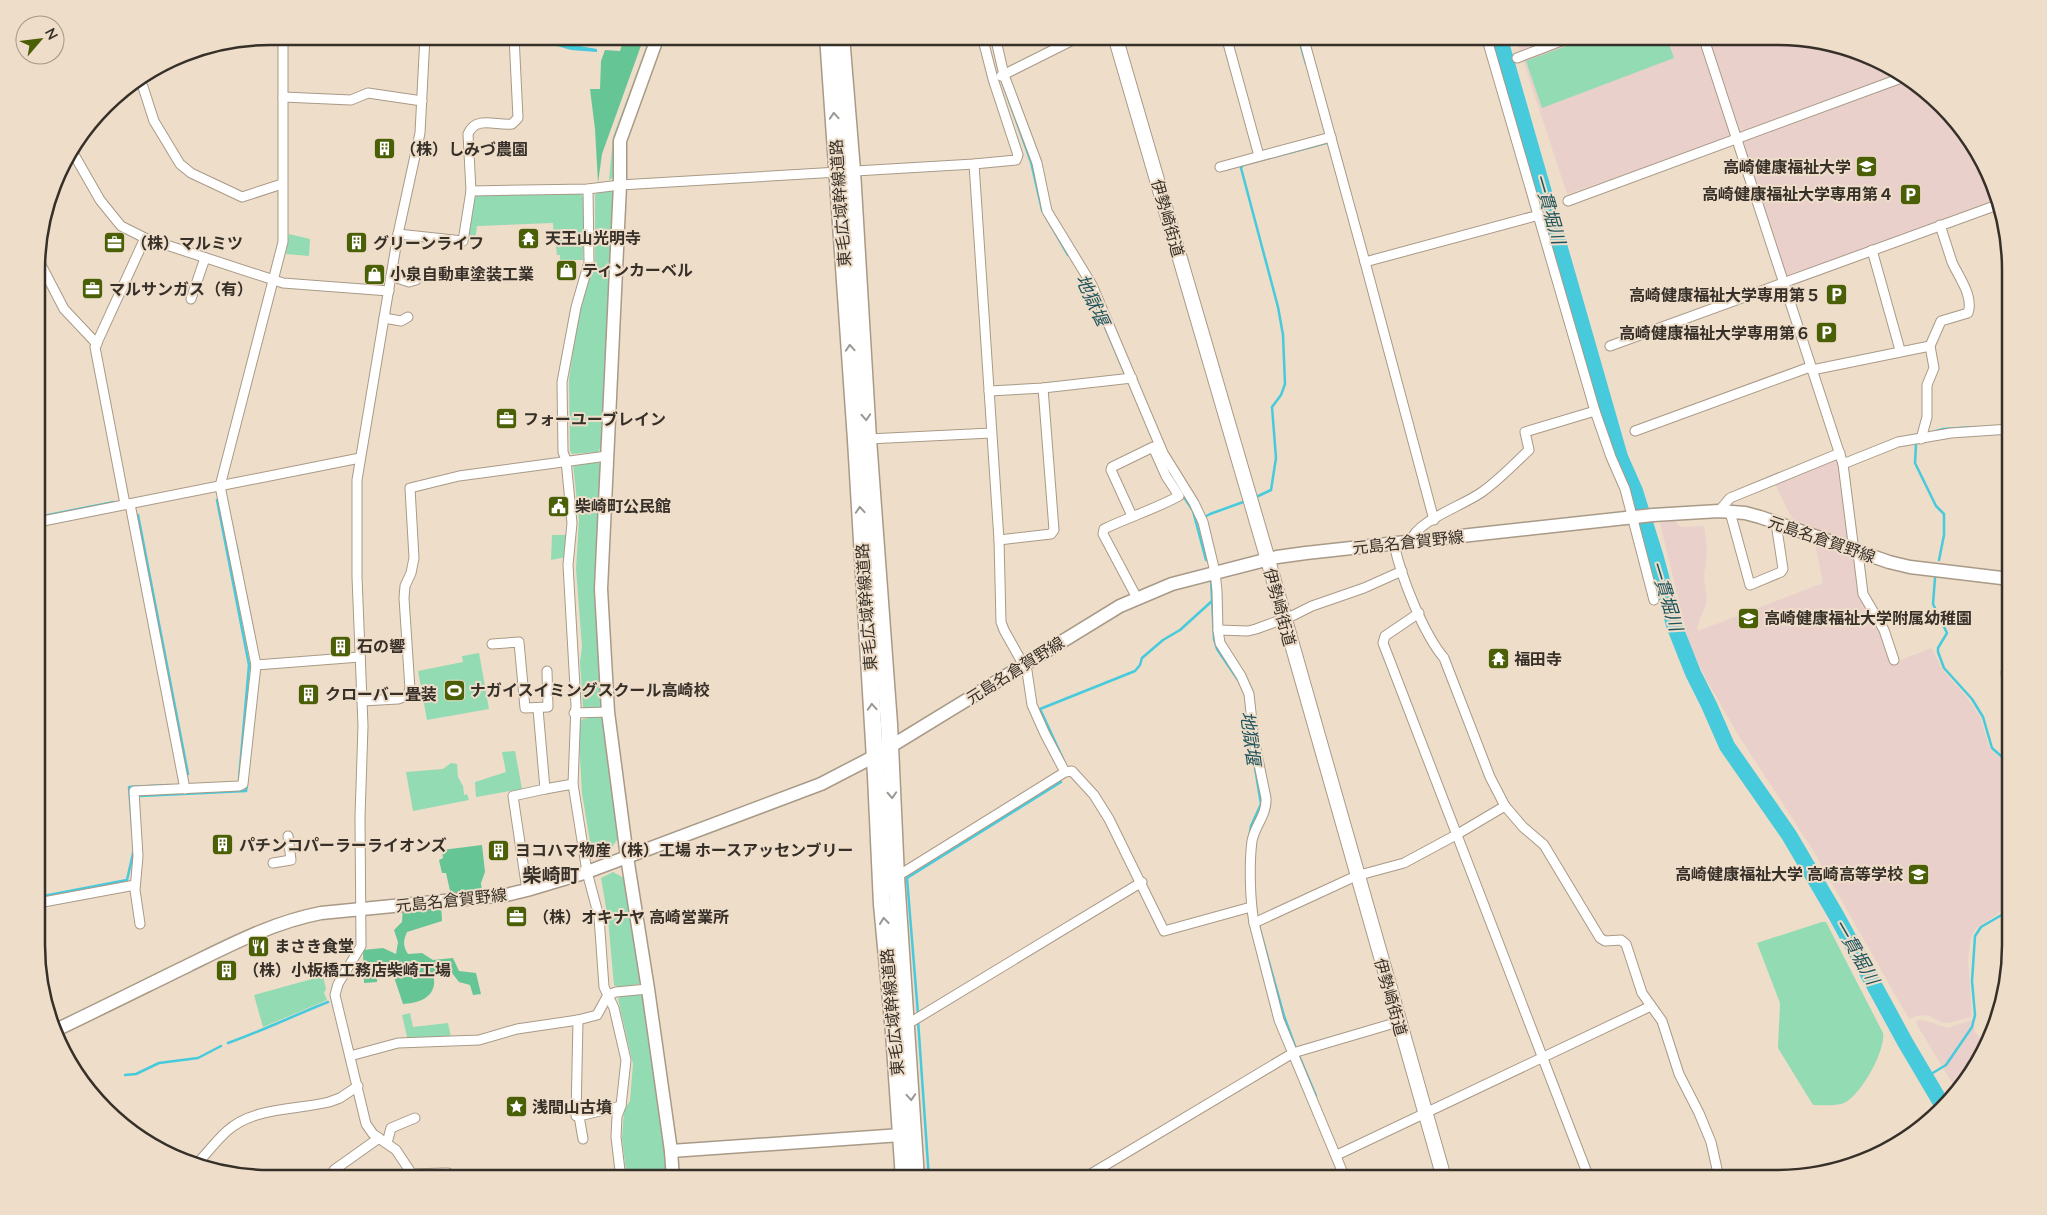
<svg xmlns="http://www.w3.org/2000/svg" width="2047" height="1215" font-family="Lato,'Noto Sans JP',sans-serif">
<rect width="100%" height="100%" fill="#eeddc9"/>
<g fill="#ead0cb">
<polygon points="1515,36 1777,36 1838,44 1894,68 1972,140 1998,195 2000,201 1786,277 1739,135 1567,194"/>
<polygon points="1839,458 1851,542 1792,519 1775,484"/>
<polygon points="1659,519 1674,519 1680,527 1704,526 1707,551 1704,577 1707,601 1697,627 1698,631 1823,583 1815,544 1855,559 1874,615 1893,663 1932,648 1942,669 1969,700 1980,717 1990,749 2010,767 2010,897 2002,911 1975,929 1971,938 1968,959 1972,1017 1948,1023 1942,1023 1928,1015 1917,1016 1909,1019 1814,852 1737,733 1704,675 1689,643"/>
<polygon points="1918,1020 1924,1020 1947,1028 1972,1020 1975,1032 1985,1043 1979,1062 1957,1091 1916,1023"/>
</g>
<g fill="#92dbb3">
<polygon points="1593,36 1666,36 1674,58 1542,108 1526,61"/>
<polygon points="654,40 614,177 609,180 613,137 648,42"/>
<polygon points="612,190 615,195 602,445 598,452 572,454 570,451 569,380 578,314 595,262 595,195 597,193"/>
<polygon points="564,193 581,194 583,198 583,260 560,260 560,255 557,255 556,246 554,244 553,223 477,226 475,240 468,240 472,198 475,195"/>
<polygon points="289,234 310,239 309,256 286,254"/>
<polygon points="598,462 600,466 596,579 604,703 601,708 586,709 583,707 580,662 582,647 576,569 579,520 573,464"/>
<polygon points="552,535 567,535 566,557 551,560"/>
<polygon points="479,653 489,709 427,720 418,671 463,662 462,656"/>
<polygon points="600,716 606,722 619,837 612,847 592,854 582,793 578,724 583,719"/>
<polygon points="515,751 522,789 476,797 475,782 506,772 502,752"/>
<polygon points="451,763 457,764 458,777 463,786 464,795 467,794 469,800 413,811 406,772 443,769"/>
<polygon points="613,872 624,878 642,980 639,984 619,988 614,985 608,919 601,878"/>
<path d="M 1822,922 L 1826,922 L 1883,1033 C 1886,1050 1859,1100 1841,1104 C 1832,1106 1821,1105 1813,1105 L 1778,1048 L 1780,1003 L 1757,943 Z"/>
<polygon points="323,976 326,989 324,993 327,1000 263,1027 254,995"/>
<polygon points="639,993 644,998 666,1147 667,1179 627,1179 622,1138 624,1110 630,1101 633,1064 618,999 620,997"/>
<polygon points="410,1013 413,1027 448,1023 451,1037 408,1041 402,1015"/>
</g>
<g fill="#66c595">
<polygon points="643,40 602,154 598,183 595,129 590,89 600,89 601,61 605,50 620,51 623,41"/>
<polygon points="482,845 485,872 481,883 482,893 451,895 446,873 442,873 439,860 443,858 442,850"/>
<path d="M 441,904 L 442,921 L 407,932 C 403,941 403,946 408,954 L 422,953 L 433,960 L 453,958 L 459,971 L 476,973 L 481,994 L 473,995 L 470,985 L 459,982 L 449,969 L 439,967 C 431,973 435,977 434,985 C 431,1000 416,1003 403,1004 L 394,977 L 377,974 L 377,982 L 364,983 L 363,950 L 383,948 L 396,954 L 398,942 L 394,930 L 402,922 L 403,906 Z"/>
</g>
<polygon fill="#46cadc" points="543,36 548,36 549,41 597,49 597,52 571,50 543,42"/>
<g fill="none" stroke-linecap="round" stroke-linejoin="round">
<g stroke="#46cadc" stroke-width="2.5">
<polyline points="1298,36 1306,64"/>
<polyline points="1002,81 1031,162 1042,210 1068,255"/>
<polyline points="2002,212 1998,213 2007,238"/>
<polyline points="1086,283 1091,294"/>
<polyline points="1093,299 1126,376"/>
<polyline points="1933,432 1943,429 1977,427"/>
<polyline points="1916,444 1915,463 1936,506 1944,514 1944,535 1939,560"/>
<polyline points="1182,494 1193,511 1206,560"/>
<polyline points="1254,498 1271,490 1276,458 1272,407 1281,395 1285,384 1283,335 1278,307 1241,168 1243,165 1326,143 1326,141"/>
<polyline points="217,500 249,665 239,779"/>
<polyline points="138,515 188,774"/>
<polyline points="38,517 114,502"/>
<polyline points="1196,522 1210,514 1246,501"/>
<polyline points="235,541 238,552"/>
<polyline points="1935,578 1933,604 1947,633 1938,648 1938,652 1944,668 1972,699 1983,717 1992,748 2010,764"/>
<polyline points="1211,579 1214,639 1217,649 1238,680"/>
<polyline points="1064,761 1040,709 1135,671 1140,665 1142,658 1163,640 1180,630 1212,601"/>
<polyline points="140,796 246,791 247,785"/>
<polyline points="132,826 129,787 169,785"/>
<polyline points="1249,839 1251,826 1261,804 1250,738"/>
<polyline points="38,897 127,880 134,849"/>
<polyline points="1259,926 1284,1016 1295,1046"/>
<polyline points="918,1014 907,878 1061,782"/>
<polyline points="918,1020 929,1179"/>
<path d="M 228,1043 C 262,1031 295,1015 328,1002"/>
<polyline points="1300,1058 1316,1096"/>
<polyline points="125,1075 136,1074 159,1063 198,1058 221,1046"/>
<polyline points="1926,1077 1946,1065 1972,1027 1975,1015 1972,981 1975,936 1981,927 2005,913 2010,907"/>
</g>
<polyline stroke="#46cadc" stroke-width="16" points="1499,36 1620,457 1635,491 1656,558 1674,625 1693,673 1709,705 1727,746 1789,835 1836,915 1905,1042 1944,1108"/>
<defs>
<g id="street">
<polyline points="425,36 420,133 398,234 357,480 357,577 363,726 360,817 361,946 338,984 335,995 366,1124 373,1134 396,1150 412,1174 444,1173 448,1173 452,1179"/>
<path d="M 995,36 L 1004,75 L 1037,163 L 1047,211 L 1092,285 L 1163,453 L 1194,503 L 1203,522 L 1215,572 L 1217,591 L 1218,630 L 1220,643 L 1241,676 L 1249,694 L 1254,740 L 1266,798 C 1267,815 1255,825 1252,841 C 1249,864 1250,900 1254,923 L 1279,1020 L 1345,1178"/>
<polyline points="1226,36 1259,156"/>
<polyline points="1303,36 1365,262 1434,520"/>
<polyline points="1486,36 1595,411 1611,457 1625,489 1654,600"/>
<polyline points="1703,36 1843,464 1854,551"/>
<polyline points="1517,58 1574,36"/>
<polyline points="1001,76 1081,36"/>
<polyline points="139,80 143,87 154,121 180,164 191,173 242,197 282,184"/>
<polyline points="139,80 188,53"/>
<polyline points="283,97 351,100 368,93 422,101"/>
<polyline points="72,151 100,200 121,226 145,238 283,283 389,291"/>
<polyline points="974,164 999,540 1001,622 1004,630 1027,671 1032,705 1045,734 1065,772 1072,771 1094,795 1109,819 1164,931 1251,907"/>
<polyline points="1220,167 1331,137"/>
<polyline points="588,189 589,262 576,307 562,382 563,452 566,460 572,523 568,565 576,705 573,784 587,872 599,917 604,987 614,1008 626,1060 621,1106 617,1116 616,1137 621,1179"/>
<path d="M 471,191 L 468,134 C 476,115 496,126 512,124 L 518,118 L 514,36"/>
<polyline points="1568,201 1904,77"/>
<polyline points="398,234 463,241 471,191 588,189 620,185 974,164 1016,160 1018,155 993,79 982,36"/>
<polyline points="1872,250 1900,350"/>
<polyline points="38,259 64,309 97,344"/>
<polyline points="1365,262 1539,215"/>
<polyline points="391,276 409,282 416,280"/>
<polyline points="191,299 205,258"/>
<polyline points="384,318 401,321 408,317"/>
<polyline points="1610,346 2000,204"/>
<polyline points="1812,370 1930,346"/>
<polyline points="989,391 1043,388 1132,378"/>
<polyline points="1635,431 1810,367"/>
<polyline points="868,439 991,433"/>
<path d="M 1921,439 L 1927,417 L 1927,385 L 1934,368 L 1930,346 L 1941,321 L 1968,313 C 1974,296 1958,276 1952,262 C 1948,250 1944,237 1940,225"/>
<polyline points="1843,464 1898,442 1951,433 2010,429"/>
<polyline points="125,504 95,347 145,238"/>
<polyline points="130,504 185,789"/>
<polyline points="1719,511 1730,498 1840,453"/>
<polyline points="1730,512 1750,585 1781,572 1783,569 1776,523"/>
<path d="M 1132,516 L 1111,470 L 1112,467 L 1153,447 L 1166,476 L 1179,496 C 1155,509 1129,517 1104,529 L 1103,534 L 1137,598"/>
<polyline points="38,522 360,458"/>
<polyline points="999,540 1051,534 1054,530 1043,388"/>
<path d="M 1410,542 C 1417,520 1463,506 1482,492 C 1499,480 1514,464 1529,450 L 1525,432 L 1595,411"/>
<path d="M 1394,544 C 1401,577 1423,633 1444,658 L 1490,777 L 1505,806 L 1523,827 L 1544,845 L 1600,938 L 1605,941 L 1621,940 L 1626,944 L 1642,993 L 1662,1021 L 1679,1074 L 1699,1113 L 1711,1142 L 1719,1178"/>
<polyline points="1858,553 1863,594 1884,630 1894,660"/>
<polyline points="1419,613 1385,636 1383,643 1589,1178"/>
<polyline points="1218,630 1248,631 1256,629 1294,615 1312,606 1364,588 1402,571"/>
<polyline points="492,644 519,642 525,708 548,707 547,671"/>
<polyline points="256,665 360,657"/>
<polyline points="2010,673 2006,672 2010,724"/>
<polyline points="362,701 398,699 407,696 410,689 404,598 405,586 411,573 414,558 410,488 459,476 607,456"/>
<polyline points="574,713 608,712"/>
<polyline points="545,789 573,784"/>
<polyline points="273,863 291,860 288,836"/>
<polyline points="896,877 1065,772"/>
<polyline points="527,890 513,796 545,789 538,709"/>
<polyline points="38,903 135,885"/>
<polyline points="1254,923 1356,876 1404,863 1456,835 1505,806"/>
<polyline points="140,924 135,890 138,856 134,791 239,786 243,784 256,665 220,486 283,242 283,36"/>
<polyline points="906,1025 1142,882"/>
<polyline points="350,1056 398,1043 479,1040 517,1029 578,1020 597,1015 608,995 616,992 648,989"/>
<polyline points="576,1116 578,1020"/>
<polyline points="583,1139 579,1116 621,1106"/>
<polyline points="387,1143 391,1128 415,1118"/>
<polyline points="1337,1155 1651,1006"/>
<polyline points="202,1159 206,1169"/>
<path d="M 196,1165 C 206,1154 216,1141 227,1131 C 253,1107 297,1110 329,1102 L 340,1098 L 358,1086"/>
<polyline points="1084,1178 1293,1053 1398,1022"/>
<polyline points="341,1179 334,1170 379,1138"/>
<polyline points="607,1179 620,1175"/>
</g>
<g id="secondary">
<polyline points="658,36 620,141 620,185 601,589 608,712 627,857 648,989 671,1151 673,1179"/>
<path d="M 58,1029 C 102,1008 146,986 189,965 C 232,944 274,922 321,913 L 506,895 L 527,890 L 587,872 L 821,784 L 875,756 L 1120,606 L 1172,584 L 1277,557 L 1306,553 L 1653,515 L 1719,511 L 1745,513 L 1760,517 L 1889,562 L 1910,567 L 2010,579"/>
<polyline points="671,1151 901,1135"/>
</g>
<polyline id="primary" points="1115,36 1268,560 1444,1178"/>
<g id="highway">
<polyline points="828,36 856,440 876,776 882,904 894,1032 904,1179"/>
<polyline points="841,36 852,171 868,439 889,724 896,877 916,1179"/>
</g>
</defs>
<use href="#street" stroke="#a99a87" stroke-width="11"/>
<use href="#secondary" stroke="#a99a87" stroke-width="15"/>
<use href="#primary" stroke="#a99a87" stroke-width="16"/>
<use href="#highway" stroke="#a99a87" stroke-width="19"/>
<use href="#street" stroke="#fff" stroke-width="9"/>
<use href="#secondary" stroke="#fff" stroke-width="12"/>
<use href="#primary" stroke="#fff" stroke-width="14"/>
<use href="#highway" stroke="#fff" stroke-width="16"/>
</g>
<defs><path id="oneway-chevron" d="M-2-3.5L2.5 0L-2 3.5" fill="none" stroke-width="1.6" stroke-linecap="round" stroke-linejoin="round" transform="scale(1.25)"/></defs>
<g stroke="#9b9894">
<use href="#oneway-chevron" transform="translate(834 116) rotate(-94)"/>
<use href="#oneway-chevron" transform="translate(850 348) rotate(-94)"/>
<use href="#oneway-chevron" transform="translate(866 417) rotate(87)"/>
<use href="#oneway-chevron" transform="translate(860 510) rotate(-94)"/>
<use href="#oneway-chevron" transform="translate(872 707) rotate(-94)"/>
<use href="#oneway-chevron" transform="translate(892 795) rotate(87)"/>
<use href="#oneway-chevron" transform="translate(884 921) rotate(-96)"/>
<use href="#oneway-chevron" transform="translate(911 1097) rotate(86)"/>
</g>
<defs>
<symbol id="building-square" viewBox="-11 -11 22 22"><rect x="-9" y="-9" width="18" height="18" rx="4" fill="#4a5f06" stroke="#eeddc9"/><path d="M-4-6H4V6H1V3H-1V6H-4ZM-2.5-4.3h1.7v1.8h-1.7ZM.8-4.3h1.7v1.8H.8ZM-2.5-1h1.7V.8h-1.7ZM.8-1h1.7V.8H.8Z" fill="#fff"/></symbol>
<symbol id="university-square" viewBox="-11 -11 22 22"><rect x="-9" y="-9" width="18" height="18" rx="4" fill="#4a5f06" stroke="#eeddc9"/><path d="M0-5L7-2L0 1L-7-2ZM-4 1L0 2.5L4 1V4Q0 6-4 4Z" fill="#fff"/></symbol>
<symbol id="parking-square" viewBox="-11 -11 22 22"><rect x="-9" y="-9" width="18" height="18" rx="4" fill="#4a5f06" stroke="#eeddc9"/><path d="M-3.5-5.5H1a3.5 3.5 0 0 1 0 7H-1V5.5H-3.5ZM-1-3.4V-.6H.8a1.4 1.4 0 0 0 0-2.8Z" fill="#fff"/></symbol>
<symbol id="temple-square" viewBox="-11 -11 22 22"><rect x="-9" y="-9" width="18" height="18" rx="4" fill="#4a5f06" stroke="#eeddc9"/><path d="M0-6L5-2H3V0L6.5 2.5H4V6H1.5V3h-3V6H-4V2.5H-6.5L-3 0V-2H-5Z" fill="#fff"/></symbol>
<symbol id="office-square" viewBox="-11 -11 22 22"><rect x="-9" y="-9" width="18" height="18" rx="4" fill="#4a5f06" stroke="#eeddc9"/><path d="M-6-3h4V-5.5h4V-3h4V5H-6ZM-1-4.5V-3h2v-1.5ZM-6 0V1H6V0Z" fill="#fff"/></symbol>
<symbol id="shop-square" viewBox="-11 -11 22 22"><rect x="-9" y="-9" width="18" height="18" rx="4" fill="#4a5f06" stroke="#eeddc9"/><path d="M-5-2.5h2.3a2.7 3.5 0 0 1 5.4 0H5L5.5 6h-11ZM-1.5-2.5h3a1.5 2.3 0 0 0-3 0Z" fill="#fff"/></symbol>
<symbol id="civic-square" viewBox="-11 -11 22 22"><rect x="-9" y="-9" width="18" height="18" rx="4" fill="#4a5f06" stroke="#eeddc9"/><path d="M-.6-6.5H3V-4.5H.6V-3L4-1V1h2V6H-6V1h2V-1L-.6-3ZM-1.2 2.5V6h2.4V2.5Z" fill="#fff"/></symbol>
<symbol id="school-square" viewBox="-11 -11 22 22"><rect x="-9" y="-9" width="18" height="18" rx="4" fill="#4a5f06" stroke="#eeddc9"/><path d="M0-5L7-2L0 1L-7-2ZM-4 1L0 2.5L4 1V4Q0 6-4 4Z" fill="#fff"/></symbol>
<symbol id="stadium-square" viewBox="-11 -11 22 22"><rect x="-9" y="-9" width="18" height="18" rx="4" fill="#4a5f06" stroke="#eeddc9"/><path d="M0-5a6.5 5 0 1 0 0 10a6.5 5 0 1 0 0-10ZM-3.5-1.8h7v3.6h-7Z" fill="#fff"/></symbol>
<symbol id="restaurant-square" viewBox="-11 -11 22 22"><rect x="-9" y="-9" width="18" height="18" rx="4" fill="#4a5f06" stroke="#eeddc9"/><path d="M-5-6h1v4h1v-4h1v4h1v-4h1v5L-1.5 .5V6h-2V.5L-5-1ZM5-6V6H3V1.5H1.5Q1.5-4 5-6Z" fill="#fff"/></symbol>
<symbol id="sight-square" viewBox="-11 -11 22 22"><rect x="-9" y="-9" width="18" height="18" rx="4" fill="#4a5f06" stroke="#eeddc9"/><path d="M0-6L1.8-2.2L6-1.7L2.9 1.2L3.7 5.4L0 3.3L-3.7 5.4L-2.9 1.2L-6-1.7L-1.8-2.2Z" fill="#fff"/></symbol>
</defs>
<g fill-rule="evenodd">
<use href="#building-square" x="372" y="136" width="25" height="25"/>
<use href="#university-square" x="1854" y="154" width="25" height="25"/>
<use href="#parking-square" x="1898" y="182" width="25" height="25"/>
<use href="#temple-square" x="516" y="226" width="25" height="25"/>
<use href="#office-square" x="102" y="230" width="25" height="25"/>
<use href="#building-square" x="344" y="230" width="25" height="25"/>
<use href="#shop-square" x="554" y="258" width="25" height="25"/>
<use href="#shop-square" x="362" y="262" width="25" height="25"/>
<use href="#office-square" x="80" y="276" width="25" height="25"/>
<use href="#parking-square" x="1824" y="282" width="25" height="25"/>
<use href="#parking-square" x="1814" y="320" width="25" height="25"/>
<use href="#office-square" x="494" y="406" width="25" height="25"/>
<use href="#civic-square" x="546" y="494" width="25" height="25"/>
<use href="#school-square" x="1736" y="606" width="25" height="25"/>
<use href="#building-square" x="328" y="634" width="25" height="25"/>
<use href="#temple-square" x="1486" y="646" width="25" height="25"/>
<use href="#stadium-square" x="442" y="678" width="25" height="25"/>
<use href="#building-square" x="296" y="682" width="25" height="25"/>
<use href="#building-square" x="210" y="832" width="25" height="25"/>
<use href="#building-square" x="486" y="838" width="25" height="25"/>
<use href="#school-square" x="1906" y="862" width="25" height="25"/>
<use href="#office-square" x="504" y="904" width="25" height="25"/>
<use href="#restaurant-square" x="246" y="934" width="25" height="25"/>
<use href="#building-square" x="214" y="958" width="25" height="25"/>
<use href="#sight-square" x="504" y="1094" width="25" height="25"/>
</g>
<g text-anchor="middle" stroke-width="4" stroke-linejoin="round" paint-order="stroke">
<g font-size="16" font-weight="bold" fill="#373029" stroke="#eeddc9" text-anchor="start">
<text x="400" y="155">（株）しみづ農園</text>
<text x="1851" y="173" text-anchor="end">高崎健康福祉大学</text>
<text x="1894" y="200" text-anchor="end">高崎健康福祉大学専用第４</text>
<text x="545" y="244">天王山光明寺</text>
<text x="131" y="249">（株）マルミツ</text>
<text x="373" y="249">グリーンライフ</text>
<text x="582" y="276">ティンカーベル</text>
<text x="390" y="280">小泉自動車塗装工業</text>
<text x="109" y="295">マルサンガス（有）</text>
<text x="1821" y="301" text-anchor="end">高崎健康福祉大学専用第５</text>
<text x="1811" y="339" text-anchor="end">高崎健康福祉大学専用第６</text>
<text x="523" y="425">フォーユーブレイン</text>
<text x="575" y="512">柴崎町公民館</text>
<text x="1764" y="624">高崎健康福祉大学附属幼稚園</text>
<text x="357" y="652">石の響</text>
<text x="1514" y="665">福田寺</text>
<text x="470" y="696">ナガイスイミングスクール高崎校</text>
<text x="325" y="700">クローバー畳装</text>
<text x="239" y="851">パチンコパーラーライオンズ</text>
<text x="515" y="856">ヨコハマ物産（株）工場 ホースアッセンブリー</text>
<text x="1903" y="880" text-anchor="end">高崎健康福祉大学 高崎高等学校</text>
<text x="533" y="923">（株）オキナヤ 高崎営業所</text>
<text x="274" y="952">まさき食堂</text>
<text x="243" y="976">（株）小板橋工務店柴崎工場</text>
<text x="532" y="1113">浅間山古墳</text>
</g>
<g font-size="16" fill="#373029" stroke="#eeddc9">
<text transform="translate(840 203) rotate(-94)" y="6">東毛広域幹線道路</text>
<text transform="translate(1168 218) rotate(74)" y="6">伊勢崎街道</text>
<text transform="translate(1822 539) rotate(19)" y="6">元島名倉賀野線</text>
<text transform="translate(1408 542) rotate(-6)" y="6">元島名倉賀野線</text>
<text transform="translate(866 607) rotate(-94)" y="6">東毛広域幹線道路</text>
<text transform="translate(1280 607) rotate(75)" y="6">伊勢崎街道</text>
<text transform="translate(1015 670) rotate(-32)" y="6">元島名倉賀野線</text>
<text transform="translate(451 900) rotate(-6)" y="6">元島名倉賀野線</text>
<text transform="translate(1391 997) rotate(74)" y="6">伊勢崎街道</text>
<text transform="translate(892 1012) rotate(-95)" y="6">東毛広域幹線道路</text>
</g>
<g font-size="18" font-style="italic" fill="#1e545d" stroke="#eeddc9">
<text transform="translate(1549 209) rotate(74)" y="6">一貫堀川</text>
<text transform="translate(1092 300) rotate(65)" y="6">地獄堰</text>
<text transform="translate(1666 596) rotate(73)" y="6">一貫堀川</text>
<text transform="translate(1250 738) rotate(83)" y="6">地獄堰</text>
<text transform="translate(1856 952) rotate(60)" y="6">一貫堀川</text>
</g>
<g font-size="19" font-weight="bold" fill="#373029" stroke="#eeddc9">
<text x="551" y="882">柴崎町</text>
</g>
</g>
<path d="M0 0H2047V1215H0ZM270 45H1777A225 225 0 0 1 2002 270V945A225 225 0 0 1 1777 1170H270A225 225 0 0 1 45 945V270A225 225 0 0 1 270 45Z" fill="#eeddc9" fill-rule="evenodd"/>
<path fill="none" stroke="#373029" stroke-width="2.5" d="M270 45H1777A225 225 0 0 1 2002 270V945A225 225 0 0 1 1777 1170H270A225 225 0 0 1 45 945V270A225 225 0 0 1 270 45Z"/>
<g transform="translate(40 40) rotate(62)"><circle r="24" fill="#eeddc9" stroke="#a59889"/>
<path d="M0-4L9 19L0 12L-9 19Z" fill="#4a5f06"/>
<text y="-8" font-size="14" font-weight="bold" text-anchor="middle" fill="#373029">N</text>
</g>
</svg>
